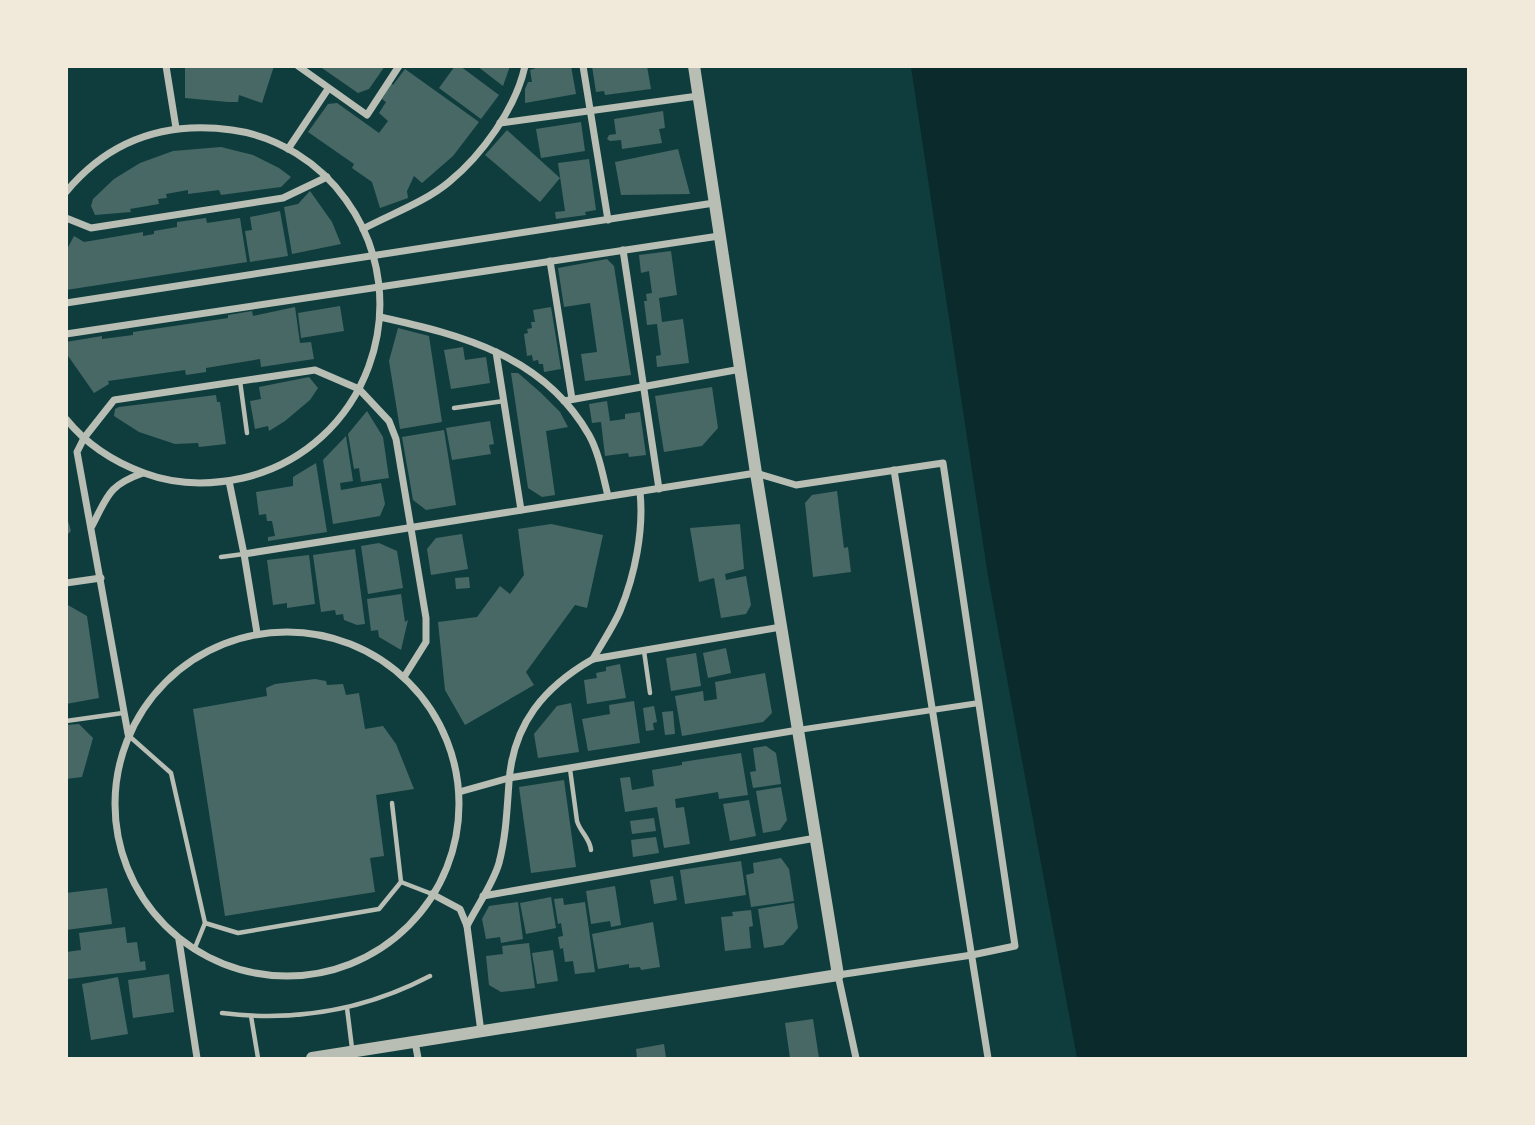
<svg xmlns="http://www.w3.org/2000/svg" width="1535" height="1125" font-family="'Fira Sans',sans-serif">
<rect width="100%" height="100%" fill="#0f3d3e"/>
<polygon fill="#0a2a2b" points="911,67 1468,67 1468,1058 1077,1058 988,576"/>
<g fill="#486865">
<polygon points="185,66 274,66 262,103 239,95 238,102 228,102 229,95 228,102 185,98"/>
<polygon points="319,66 385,66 369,89 358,93"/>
<polygon points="455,66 460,66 499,95 481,119 439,88"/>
<polygon points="477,66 510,66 503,86"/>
<polygon points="542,66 571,66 576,94 525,103 525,89 528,82 532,82 530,70"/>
<polygon points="592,66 647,66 651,89 605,95 604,91 596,92"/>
<polygon points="405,69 479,122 453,156 422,183 414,176 407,191 408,198 380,208 372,182 352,168 354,164 308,132 328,104 337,103 379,133 388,121 379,113 386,102 382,99 391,83 393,85"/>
<polygon points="663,111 665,128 659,129 662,143 622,149 621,140 610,141 607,139 609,135 616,134 614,119"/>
<polygon points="581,122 585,151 541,158 536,129"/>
<polygon points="507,130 560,178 540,202 485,155"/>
<polygon points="221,147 253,155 279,168 291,177 281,187 221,195 219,190 188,194 188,190 166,194 167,198 158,199 159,204 130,209 131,212 95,215 91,206 93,199 114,179 140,163 173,151"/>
<polygon points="678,149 690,194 621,195 615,162"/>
<polygon points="589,159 596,210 585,212 586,215 556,219 555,212 565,211 558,163"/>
<polygon points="310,191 332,222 341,244 292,254 284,207 298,204"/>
<polygon points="280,211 288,256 250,262 245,231 252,230 250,217"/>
<polygon points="206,218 207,223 240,218 247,262 66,290 66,251 74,236 84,242 143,232 143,236 154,234 154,231 177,227 177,222"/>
<polygon points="671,251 677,295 659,298 662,322 683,319 689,363 657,367 656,356 661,355 657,324 647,325 644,301 647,301 646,294 652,293 649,271 641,273 639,255"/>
<polygon points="607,259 614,266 631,375 585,381 581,354 597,352 590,303 564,307 558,268"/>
<polygon points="340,306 344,331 301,338 298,313"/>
<polygon points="295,307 300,343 311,342 314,359 261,367 260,359 206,368 206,372 186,375 185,370 108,381 109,384 94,393 66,353 66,342 102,336 102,339 133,335 133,332 228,318 228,315 252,311 253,316"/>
<polygon points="551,307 561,369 544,372 543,364 539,364 538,360 533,361 532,355 527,356 524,334 528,333 527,329 532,328 531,322 535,322 533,310"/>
<polygon points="398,328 429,336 442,422 400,429 389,361"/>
<polygon points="463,347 465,360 486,357 490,383 451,389 444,350"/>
<polygon points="511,373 518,373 540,392 560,412 568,427 546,431 555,495 542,497 528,488"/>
<polygon points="309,377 318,388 310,400 285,421 269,431 268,426 255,429 250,401 261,399 259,387"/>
<polygon points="712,387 718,428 702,446 664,452 655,396"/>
<polygon points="216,395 217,402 220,402 226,444 199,447 198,443 175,444 139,432 114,416 115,409 119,407"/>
<polygon points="607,401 610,421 625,419 625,414 640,412 646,455 629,457 628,453 605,456 601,422 592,423 589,404"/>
<polygon points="367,411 383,437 389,478 361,482 359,468 354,469 348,434"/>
<polygon points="490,421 494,444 489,445 491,454 452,460 446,428"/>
<polygon points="444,430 456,505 426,510 413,500 402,437"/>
<polygon points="346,436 353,481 340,483 341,490 381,483 385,504 380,516 333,524 323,460"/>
<polygon points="316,463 327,532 268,541 268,537 275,536 272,521 267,521 266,514 259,515 256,492 293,486 293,477"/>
<polygon points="837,491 844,548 848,547 851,572 813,577 805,503 812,495"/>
<polygon points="66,514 71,531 66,536"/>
<polygon points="551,524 603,535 587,608 575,605 526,672 534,685 465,725 445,690 438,622 477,617 500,586 510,594 524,575 518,529"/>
<polygon points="740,524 744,569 725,574 726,580 746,576 751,605 746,614 721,618 714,578 699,582 690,528"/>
<polygon points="462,534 468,569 431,575 427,549 436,538"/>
<polygon points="379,543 397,551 403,588 368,594 361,546"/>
<polygon points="355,549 365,624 357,625 344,620 343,614 336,615 335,610 321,612 313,555"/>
<polygon points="309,555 315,604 287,608 287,603 273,605 267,560"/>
<polygon points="469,577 470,588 456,589 455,578"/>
<polygon points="401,594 405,622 408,620 401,650 379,637 378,630 371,631 367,599"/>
<polygon points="66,604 87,616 99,698 66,704"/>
<polygon points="726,648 731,673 708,678 703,653"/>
<polygon points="696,653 701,686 671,691 666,658"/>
<polygon points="620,664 626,698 587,704 584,680 597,678 596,673 606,671 606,667"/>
<polygon points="765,673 772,713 763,722 682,736 675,696 703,691 704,701 717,699 715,682"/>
<polygon points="315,679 326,681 327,685 343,684 346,695 359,693 365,729 383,726 396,744 414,789 376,795 384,856 370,858 375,892 225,916 193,709 267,696 266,688 275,684"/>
<polygon points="634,701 640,743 588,751 582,719 610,714 609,705"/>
<polygon points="571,703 579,752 538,758 534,734 557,706"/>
<polygon points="654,706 657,722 653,723 654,730 646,731 643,708"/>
<polygon points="673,711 675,734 665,735 662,712"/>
<polygon points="79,724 93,738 82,777 66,779 66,725"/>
<polygon points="766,746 776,753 781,784 753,788 750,772 756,771 753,748"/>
<polygon points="741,753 748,795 719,799 718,792 675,799 676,808 684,807 690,844 664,848 657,807 625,812 620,778 630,777 632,790 654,786 652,770 682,765 682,762"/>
<polygon points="564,780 576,867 531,873 519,787"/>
<polygon points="781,787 787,820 780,830 763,833 756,791"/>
<polygon points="749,800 756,836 730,841 723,804"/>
<polygon points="654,818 656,831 632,834 630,821"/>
<polygon points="656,837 659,853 633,857 631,840"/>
<polygon points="781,858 789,869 794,901 751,907 746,875 754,873 753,863"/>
<polygon points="741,861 746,895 685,904 680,870"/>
<polygon points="673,876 677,900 654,904 650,880"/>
<polygon points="615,886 621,925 611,927 610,921 591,924 586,891"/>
<polygon points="107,888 112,924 66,930 66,893"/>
<polygon points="551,897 556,928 526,934 520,903"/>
<polygon points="563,898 564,905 585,902 595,972 575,974 573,961 565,962 563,948 560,949 558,937 563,936 561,923 558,924 554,899"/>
<polygon points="518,902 523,939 501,943 500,937 486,939 482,919 489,906"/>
<polygon points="794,903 798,928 783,945 764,948 758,909"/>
<polygon points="751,910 753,926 749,927 751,948 725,951 721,917 733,916 732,912"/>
<polygon points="653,922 660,967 641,970 640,967 629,968 629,964 598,969 592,934"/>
<polygon points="125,927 127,943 137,942 140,962 145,961 146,970 68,979 66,952 81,950 79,933"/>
<polygon points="529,943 535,988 501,992 489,985 486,956 503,954 502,946"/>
<polygon points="553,950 558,981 537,984 532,953"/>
<polygon points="169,974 174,1012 133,1018 128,980"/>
<polygon points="118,977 128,1034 91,1040 82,984"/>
<polygon points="813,1019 819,1058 790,1058 785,1023"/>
<polygon points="664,1044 666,1058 637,1058 636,1049"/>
</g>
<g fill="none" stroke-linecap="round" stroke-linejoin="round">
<g stroke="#b8beb3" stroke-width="4.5">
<polyline points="240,381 247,433"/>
<polyline points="454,408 504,401"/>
<polyline points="221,557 244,554"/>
<polyline points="644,651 650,693"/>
<polyline points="66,721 123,713"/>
<polyline points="128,735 171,773 205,923 194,950"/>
<path d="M 570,769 L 577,821 C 580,832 590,838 591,850"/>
<polyline points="392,803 401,882"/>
<polyline points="205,923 238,933 379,909 401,882 432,894"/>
<polyline points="347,1008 352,1048"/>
<path d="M 222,1013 C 294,1022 365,1010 430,976"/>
<polyline points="251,1016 258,1058"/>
</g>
<polyline stroke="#b8beb3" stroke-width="6" points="798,730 979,703"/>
<g stroke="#b8beb3" stroke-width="7">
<polyline points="166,66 176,128"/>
<polyline points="298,66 367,115 399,66"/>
<polyline points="583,66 608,220"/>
<polyline points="500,123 698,96"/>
<polyline points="288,149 328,89"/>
<path d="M 66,192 C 109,140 166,121 232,130 C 277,136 320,163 346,200 C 420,302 367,449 243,478 C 211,485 176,485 144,473 C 114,462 87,445 66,419"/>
<polyline points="66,218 91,228 283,198 327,177"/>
<path d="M 363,229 C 391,214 425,202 449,182 C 482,155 516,108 525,66"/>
<polyline points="623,250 659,489"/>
<polyline points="550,261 572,399"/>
<polyline points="66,303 714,203"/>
<path d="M 380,317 C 462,335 544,356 589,435 C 599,453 603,476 608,496"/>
<polyline points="66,334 719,236"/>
<polyline points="496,352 521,510"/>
<polyline points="564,401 741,369"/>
<polyline points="894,470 988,1058"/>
<polyline points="229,481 244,554 257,633"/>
<path d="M 92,526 C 108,495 109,485 143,473"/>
<polyline points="244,554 756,473 796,485 943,463 1015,946 972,955 838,975 856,1058"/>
<polyline points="66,583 101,578"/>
<circle cx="287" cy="804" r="172"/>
<path d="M 593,659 C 602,643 613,627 620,611 C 635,575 644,530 640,492"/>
<polyline points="128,734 77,452 84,438 114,400 315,370 359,389 389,421 396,439 426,618 426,642 404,677"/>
<polyline points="459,792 509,778 798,730"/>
<polyline points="432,894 460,909 467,926 481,1032"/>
<polyline points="483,896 816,838"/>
<path d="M 467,926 C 477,906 493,884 499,863 C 506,836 507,810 509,782 C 513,724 544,687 593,659 L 781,627"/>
<polyline points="179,940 197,1058"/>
<polyline points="415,1042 418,1058"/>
</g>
<polyline stroke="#b8beb3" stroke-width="12" points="312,1058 838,975 756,473 694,66"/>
</g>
<rect width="1535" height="1125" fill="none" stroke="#f1e9da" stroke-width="136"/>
</svg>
